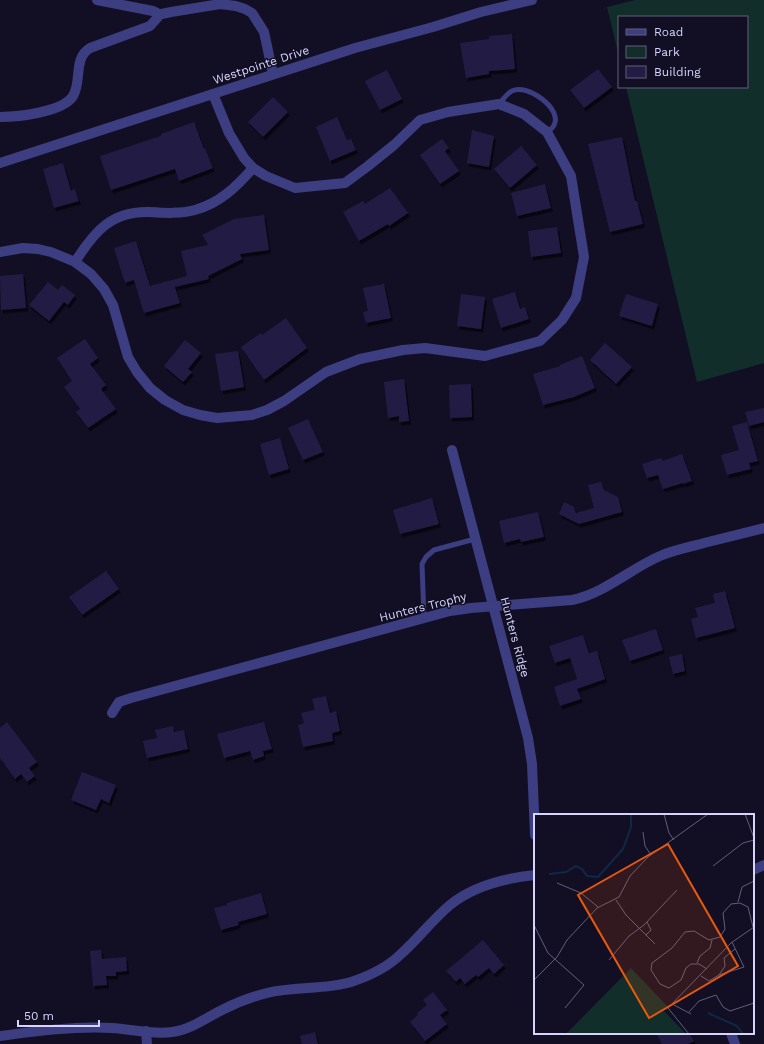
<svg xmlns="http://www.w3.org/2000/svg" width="764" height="1044" font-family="'Work Sans',sans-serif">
<defs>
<filter id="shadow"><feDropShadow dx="2" dy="3.5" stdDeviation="0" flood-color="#0009"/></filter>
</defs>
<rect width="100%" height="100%" fill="#120f24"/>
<polygon fill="#122e2b" points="635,0 764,0 764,363 697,382 626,87 747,87 747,17 619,17 619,56 607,7"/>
<g fill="#221c44" filter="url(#shadow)">
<polygon points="512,34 515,69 489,71 489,74 466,78 460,43 489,39 489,36"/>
<polygon points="598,69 612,87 584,108 570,90"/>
<polygon points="387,70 402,99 380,110 365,81"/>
<polygon points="273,97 288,112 263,137 248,122"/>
<polygon points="337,117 347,140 351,139 356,150 330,161 316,127"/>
<polygon points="194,122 204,149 205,148 213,168 179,181 175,169 111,190 100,156 161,136 161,134"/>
<polygon points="472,130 494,136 489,167 467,163"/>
<polygon points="622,137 635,201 637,201 643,224 610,232 588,144"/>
<polygon points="442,139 449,148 445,151 459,171 440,184 420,155"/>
<polygon points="521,146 537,165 510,188 494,169"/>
<polygon points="63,163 71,191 75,189 79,201 54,208 43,169"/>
<polygon points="545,184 551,208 517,216 511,193"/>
<polygon points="390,188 408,213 389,226 388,224 359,241 343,212 363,201 365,204"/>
<polygon points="264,215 269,250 240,254 242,259 208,276 209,279 175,287 180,303 144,313 134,280 125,283 114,248 136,241 150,286 187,276 181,251 208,245 202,235 234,219"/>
<polygon points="557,227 561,253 531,257 528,231"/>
<polygon points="23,274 26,308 1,310 0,276"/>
<polygon points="48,282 58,290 62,285 75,295 68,305 64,302 49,321 29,305"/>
<polygon points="384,284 391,318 366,323 363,312 368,311 363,288"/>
<polygon points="515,292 520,309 525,307 529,319 501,328 492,299"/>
<polygon points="461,294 485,297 481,329 457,326"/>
<polygon points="626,294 658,304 652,326 619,316"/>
<polygon points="286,318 307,348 264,380 241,347 261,333 262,335"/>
<polygon points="85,339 98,358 90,364 106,385 101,389 116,409 88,428 76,412 80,409 64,387 72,381 57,358"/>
<polygon points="185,340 201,353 188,369 192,372 183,382 164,366"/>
<polygon points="605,343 632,367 616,384 590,360"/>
<polygon points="238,351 244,387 221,391 215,354"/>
<polygon points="582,356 595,388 574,397 543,405 533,374 561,366 560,365"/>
<polygon points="404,379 409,421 399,422 399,416 388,418 384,382"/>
<polygon points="471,384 472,417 450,418 449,385"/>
<polygon points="764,408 764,422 749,426 745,412"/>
<polygon points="308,419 323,452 303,460 288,428"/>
<polygon points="747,422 758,461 749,463 751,469 727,475 721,455 739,450 732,426"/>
<polygon points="280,438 289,469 269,475 260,444"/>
<polygon points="682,454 692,481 683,484 683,483 663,489 658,475 647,478 642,464 661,458 663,461"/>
<polygon points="601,482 604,490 618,497 622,512 579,524 559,514 564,502 574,507 576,513 594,508 588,485"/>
<polygon points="432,498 439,524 400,534 393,510"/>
<polygon points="538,512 544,537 521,542 520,539 504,543 499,521"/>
<polygon points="106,571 119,589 82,615 69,597"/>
<polygon points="725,591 735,628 696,638 691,619 698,617 695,608 715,603 713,594"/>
<polygon points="656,629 663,650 630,661 622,640"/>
<polygon points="583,635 589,653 597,651 605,679 577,689 581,699 560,706 554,687 577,679 570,658 555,663 549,646"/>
<polygon points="682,654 685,671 673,674 669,657"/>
<polygon points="326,696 330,713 336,711 340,731 332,733 333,741 303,747 298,725 304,723 301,713 315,710 312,699"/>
<polygon points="7,722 37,762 29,768 35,776 27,782 21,774 15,779 0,758 0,728"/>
<polygon points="264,722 272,749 263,751 264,756 253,760 250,751 224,758 217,734"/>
<polygon points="173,726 174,732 184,730 188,749 147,758 143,741 157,738 155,730"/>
<polygon points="82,772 116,785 109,803 101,799 96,810 71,800"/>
<polygon points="261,893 267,914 238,922 239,925 221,930 214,908 227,905 227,903"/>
<polygon points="483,940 504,965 494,974 489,968 478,977 476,975 465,984 460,978 456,982 446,971"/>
<polygon points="101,950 102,959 126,957 127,971 116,972 116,976 106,976 107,985 93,986 90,951"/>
<polygon points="433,992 447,1010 440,1015 447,1024 425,1041 410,1022 418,1015 417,1013 427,1005 423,1000"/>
<polygon points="315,1032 318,1044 302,1044 300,1036"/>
<polygon points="656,1033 689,1033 694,1041 688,1044 662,1044"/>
</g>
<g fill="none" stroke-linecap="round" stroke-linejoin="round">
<g stroke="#3c3e81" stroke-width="5">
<path d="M 499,104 C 503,100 507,93 512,91 C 527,83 563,109 554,125 C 553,128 550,130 547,132"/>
<polyline points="424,618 422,564 426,557 434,550 475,539"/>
</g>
<g stroke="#3c3e81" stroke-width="10">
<polyline points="157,15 171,12 220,4 236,6 245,9 252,13 264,32 273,74"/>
<path d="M 0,117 C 18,117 63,112 73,96 C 82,82 73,58 90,48 L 150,26 L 158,17 L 157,13 L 153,11 L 97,0"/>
<polyline points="0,163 355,48 433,27 481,12 532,0"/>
<polyline points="0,252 23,248 38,249 51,252 75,262 91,274 104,289 113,305 128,357 137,372 150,388 165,400 183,410 200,415 217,418 252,415 267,410 284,401 326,372 360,359 403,350 425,348 485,356 540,341 562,320 576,298 584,257 571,176 547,132 524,114 499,104 448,112 420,120 394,145 368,166 345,183 295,188 266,176 253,168 244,158 229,133 213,94"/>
<path d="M 75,262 C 94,232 111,211 149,212 C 165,213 180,214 195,210 C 220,203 236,187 253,168"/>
<polyline points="452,450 528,738 532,764 535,835"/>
<path d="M 112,713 L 119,702 L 131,698 L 450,611 L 471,608 L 572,600 C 605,593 630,569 660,556 C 674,550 690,547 704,543 C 724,538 744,533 764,528"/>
<polyline points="753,870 764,865"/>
<polyline points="146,1031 147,1044"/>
<polyline points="731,1033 735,1044"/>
<path d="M 0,1036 C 37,1031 74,1026 112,1028 C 131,1029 152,1035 172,1032 C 190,1030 206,1018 222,1010 C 236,1003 251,997 267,993 C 294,986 324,990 351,982 C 369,976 388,967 401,954 C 418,939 432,920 450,905 C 473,886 506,878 535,875"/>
</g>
</g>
<g text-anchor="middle" stroke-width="3" stroke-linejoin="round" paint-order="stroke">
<g font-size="12" fill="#d6d4fd" stroke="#120f24">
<text transform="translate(261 65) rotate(-18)" y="4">Westpointe Drive</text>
<text transform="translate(423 607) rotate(-14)" y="4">Hunters Trophy</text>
<text transform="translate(515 637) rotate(75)" y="4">Hunters Ridge</text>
</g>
</g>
<g transform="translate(534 814)">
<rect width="220" height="220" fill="#120f24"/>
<path d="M 97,154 L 133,192 L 129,196 L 152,220 L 32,220 Z" fill="#122e2b"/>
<path fill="none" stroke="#102847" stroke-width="2" d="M 15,60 L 32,58 L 42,52 L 48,55 L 53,62 L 64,63 L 89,35 L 97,13 L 97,0M 174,199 L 203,212 L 209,220"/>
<path fill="none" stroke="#605e7b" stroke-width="1" d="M 130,0 L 135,19 L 140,26M 211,0 L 220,24M 109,18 L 111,32 L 117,41M 179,52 L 209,29 L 220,26M 23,69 L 47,79 L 64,93M 82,86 L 92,101 L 121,130M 204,88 L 208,73 L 220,67M 0,111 L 14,139 L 50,171 L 31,194M 112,121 L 117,116 L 113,108M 198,128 L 210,153 L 185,161 L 191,152 L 190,144 L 201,135M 75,146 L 95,122 L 110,111 L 143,76M 163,149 L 166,142 L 176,134 L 178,126M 173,155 L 165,150 L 157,150 L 152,154 L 147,166 L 135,174 L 126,170 L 117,156 L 118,149 L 138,134 L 151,118 L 160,117 L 175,126 L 186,123 L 191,115 L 189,99 L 197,90 L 206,89 L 214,93 L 219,113M 167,162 L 175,167 L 185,161M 0,166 L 23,143 L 33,126 L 63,94 L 85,83 L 96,62 L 114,43 L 174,0M 140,191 L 157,200M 155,198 L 165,187 L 182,181 L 189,193 L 196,197 L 220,189M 155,220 L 134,194 L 197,129 L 220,113"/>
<path fill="#e8590c" fill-opacity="0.15" stroke="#e8590c" stroke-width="2" d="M 134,30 L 204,152 L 115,204 L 44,81 Z"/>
<rect width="220" height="220" fill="none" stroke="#d6d4fd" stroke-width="2"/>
</g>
<rect x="618" y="16" width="130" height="72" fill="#120f24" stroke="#605e7b"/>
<rect x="626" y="29" width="20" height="6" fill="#3c3e81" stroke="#605e7b"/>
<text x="654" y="36" font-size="12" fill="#d6d4fd">Road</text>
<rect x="626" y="46" width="20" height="12" fill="#122e2b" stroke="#605e7b"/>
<text x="654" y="56" font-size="12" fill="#d6d4fd">Park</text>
<rect x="626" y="66" width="20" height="12" fill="#221c44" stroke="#605e7b"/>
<text x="654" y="76" font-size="12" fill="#d6d4fd">Building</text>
<path d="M18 1020v6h81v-6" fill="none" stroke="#d6d4fd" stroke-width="2"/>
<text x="24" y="1020" font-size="12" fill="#d6d4fd" stroke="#120f24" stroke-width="3" paint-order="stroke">50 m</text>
</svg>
